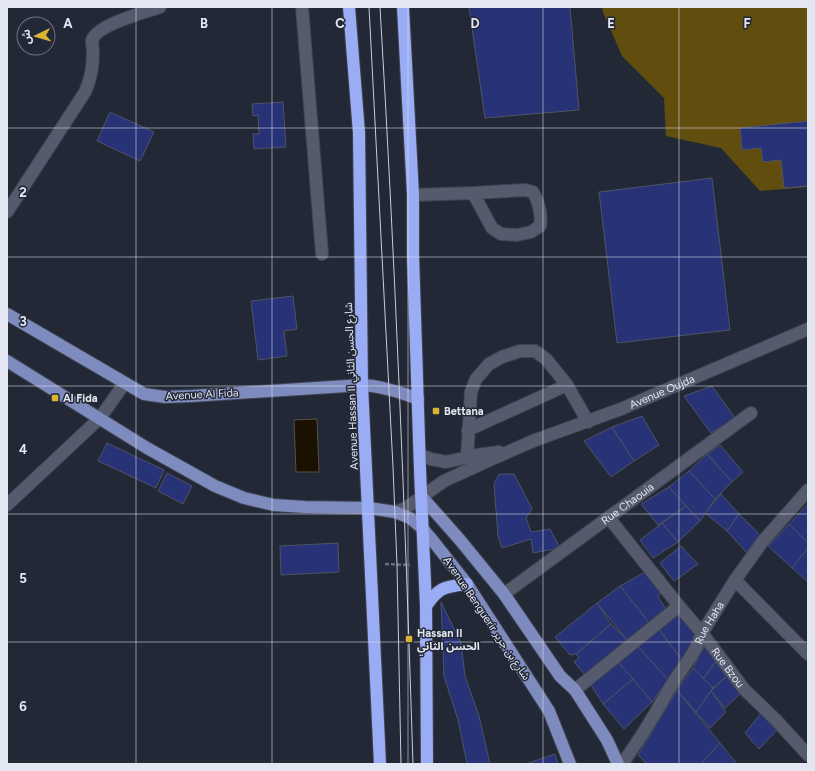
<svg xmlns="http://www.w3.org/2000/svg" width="815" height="771" font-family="Figtree,'Noto Sans Arabic',sans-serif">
<rect width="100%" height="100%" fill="#232837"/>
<polygon fill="#614d0e" points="602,7 808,7 808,187 760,191 721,148 666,136 664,98 622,56 603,12"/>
<polygon fill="#1b1100" stroke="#575148" points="317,419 319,472 296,472 294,420"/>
<g fill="#283377" stroke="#4e5365">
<polygon points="469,7 570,7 579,110 485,118"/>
<polygon points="283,102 286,147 254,149 253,134 259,134 258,115 253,116 252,104"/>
<polygon points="110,112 154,132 140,161 97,141"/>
<polygon points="808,121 808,186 784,188 781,160 763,162 761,148 742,150 740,128"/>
<polygon points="712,178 730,330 617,343 599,192"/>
<polygon points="293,296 297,329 284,331 287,356 258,360 251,301"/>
<polygon points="712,386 735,418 711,433 684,396"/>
<polygon points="642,416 659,445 634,461 612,427"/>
<polygon points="612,427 634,461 611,477 584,441"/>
<polygon points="107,443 164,470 156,488 98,461"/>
<polygon points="720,445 743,472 732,482 707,454"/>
<polygon points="707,454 732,482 715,499 689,471"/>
<polygon points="689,471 715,499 700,521 669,487"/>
<polygon points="167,473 192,486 183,504 158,491"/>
<polygon points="499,474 514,474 532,509 526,518 531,532 550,529 560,548 533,553 531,539 502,548 498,536 494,484"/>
<polygon points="669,487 686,506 658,525 641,504"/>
<polygon points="721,494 739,514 727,531 705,513"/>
<polygon points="808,504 808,543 789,524"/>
<polygon points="686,506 700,521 678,542 662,523"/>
<polygon points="739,514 762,537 747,553 727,531"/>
<polygon points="662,523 678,542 653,558 640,540"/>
<polygon points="789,524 808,543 808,548 792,568 768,546"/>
<polygon points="338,543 339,572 281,575 280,546"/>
<polygon points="681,546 698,564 674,581 660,563"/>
<polygon points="808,548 808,582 792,568"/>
<polygon points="645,572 663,589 658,597 667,611 650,624 620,586"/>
<polygon points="620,586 650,624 627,640 597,603"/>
<polygon points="441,602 461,643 465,676 479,716 490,764 467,764 458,720 444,676"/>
<polygon points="597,603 611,624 576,654 570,655 555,637"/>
<polygon points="679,613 698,634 682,660 658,628"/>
<polygon points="611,624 627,640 586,676 574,662 579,658 576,654"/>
<polygon points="658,628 682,660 668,680 635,643"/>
<polygon points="635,643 668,680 652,702 615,659"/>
<polygon points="705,645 717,660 703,679 693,668"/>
<polygon points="717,660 728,675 713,688 703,679"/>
<polygon points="618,662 633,679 603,704 589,682"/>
<polygon points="693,668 713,688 696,712 677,690"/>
<polygon points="728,675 742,692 725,708 711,691"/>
<polygon points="633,679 652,702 624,729 603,704"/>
<polygon points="677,690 720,743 701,764 647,764 638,755"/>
<polygon points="711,691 726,712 710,728 696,712"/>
<polygon points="762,712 777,730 759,749 745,733"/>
<polygon points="720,743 737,764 701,764"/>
<polygon points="555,754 558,764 526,764"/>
</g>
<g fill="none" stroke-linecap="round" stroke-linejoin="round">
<defs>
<g id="minor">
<polyline points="302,7 322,254"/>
<path d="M 413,195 L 473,193 L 525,190 L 533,192 C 539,203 542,214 540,226 L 531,232 L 517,235 L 501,234 L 492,228 L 473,193"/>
<path d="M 7,212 L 85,92 C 91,79 93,68 93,53 C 93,49 92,45 92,41 C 95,25 146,12 160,7"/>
<polyline points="468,430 567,385"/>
<polyline points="420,455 431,459 446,462 477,455 499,452"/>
<polyline points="467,458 471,392 476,379 489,364 502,357 520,351 535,351 546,359 567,385 588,422"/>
<polyline points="7,505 100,418 124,384"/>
<path id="s1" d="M 395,512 L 406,508 L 444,481 L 492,459 L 533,441 L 621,409 L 808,329"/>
<path id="s2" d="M 609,518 L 679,606 L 702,633 L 744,689 L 776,720 L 808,755"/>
<polyline points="735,580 808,654"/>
<path id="s3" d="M 504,594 L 751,413"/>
<polyline points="575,690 679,606"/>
<path id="s4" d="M 622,764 C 632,750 642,735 651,720 C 658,709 664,697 671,686 C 682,668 696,653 702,633 L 735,580 L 763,541 L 808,490"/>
</g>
<g id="major">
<path d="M 7,314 L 144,394 L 165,397 L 191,396 L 362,385 C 382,386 400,392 418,399"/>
<polyline points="7,361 147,448 215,486 244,498 274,505 305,507 369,508 395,512 410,518 422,528 433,541 467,584 549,711 570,764"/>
<polyline points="421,496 460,540 504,594 560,676 575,690 607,740 618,764"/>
</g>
<g id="highway">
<polyline points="349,7 359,133 362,385 380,764"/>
<polyline points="403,7 413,195 413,255 420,470 426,606 427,764"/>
<path d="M 426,606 C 439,587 444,587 467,584"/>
</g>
</defs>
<use href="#minor" stroke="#404451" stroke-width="14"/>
<use href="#major" stroke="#404451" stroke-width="14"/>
<use href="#highway" stroke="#404451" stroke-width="14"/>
<polyline stroke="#686c79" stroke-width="2.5" stroke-dasharray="4 2" stroke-linecap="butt" points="385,564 410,565"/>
<use href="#minor" stroke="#555a6c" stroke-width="12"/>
<use href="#major" stroke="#7e8bbe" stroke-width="12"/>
<use href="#highway" stroke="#99acf4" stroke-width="12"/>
<g stroke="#c9cdd7" stroke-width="1">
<polyline points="369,7 393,467 397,565 401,764"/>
<path d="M 380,7 C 395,259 405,512 413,764"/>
</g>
</g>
<path fill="none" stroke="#e3e7f1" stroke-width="1" stroke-opacity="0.55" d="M 136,7 L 136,764M 272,7 L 272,764M 408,7 L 408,764M 543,7 L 543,764M 679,7 L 679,764M 7,128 L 808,128M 7,257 L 808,257M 7,386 L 808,386M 7,514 L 808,514M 7,642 L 808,642"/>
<g fill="#dcb233" stroke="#232837" stroke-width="1.5">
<rect x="51" y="394" width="8" height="8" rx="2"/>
<rect x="432" y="407" width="8" height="8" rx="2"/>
<rect x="405" y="635" width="8" height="8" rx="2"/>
</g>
<g text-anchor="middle" stroke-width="3" stroke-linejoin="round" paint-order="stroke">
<g font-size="11" fill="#e3e7f1" stroke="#232837">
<text transform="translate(351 386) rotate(-92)" y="4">Avenue Hassan II شارع الحسن الثاني</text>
<text dy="4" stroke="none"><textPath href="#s1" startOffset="294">Avenue Oujda</textPath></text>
<text transform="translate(202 394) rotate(-3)" y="4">Avenue Al Fida</text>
<text dy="4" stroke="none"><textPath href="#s3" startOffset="153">Rue Chaouia</textPath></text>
<text transform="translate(487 618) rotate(56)" y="4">Avenue Benguerir شارع بن جرير</text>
<text dy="4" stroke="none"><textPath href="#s4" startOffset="166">Rue Haha</textPath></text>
<text dy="4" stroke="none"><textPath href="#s2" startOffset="191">Rue Bzou</textPath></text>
</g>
<g font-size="11" font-weight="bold" fill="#e3e7f1" stroke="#232837" text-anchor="start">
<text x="63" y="402">Al Fida</text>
<text x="444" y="415">Bettana</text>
<text x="417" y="637">Hassan II<tspan x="417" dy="13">الحسن الثاني</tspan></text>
</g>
</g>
<g font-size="13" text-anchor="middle" font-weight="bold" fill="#e3e7f1" stroke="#232837" stroke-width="3" stroke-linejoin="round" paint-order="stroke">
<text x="68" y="28">A</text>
<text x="204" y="28">B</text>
<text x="340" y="28">C</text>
<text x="475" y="28">D</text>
<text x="611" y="28">E</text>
<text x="747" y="28">F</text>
<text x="23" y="197">2</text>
<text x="23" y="326">3</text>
<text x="23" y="454">4</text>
<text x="23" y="583">5</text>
<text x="23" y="711">6</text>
</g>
<rect width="815" height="771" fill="none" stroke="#e3e7f1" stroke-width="16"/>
<g transform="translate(36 36) rotate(265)"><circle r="19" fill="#232837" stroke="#707481"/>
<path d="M0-3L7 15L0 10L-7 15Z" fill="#dcb233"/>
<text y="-6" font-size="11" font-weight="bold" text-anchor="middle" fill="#e3e7f1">ش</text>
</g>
</svg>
